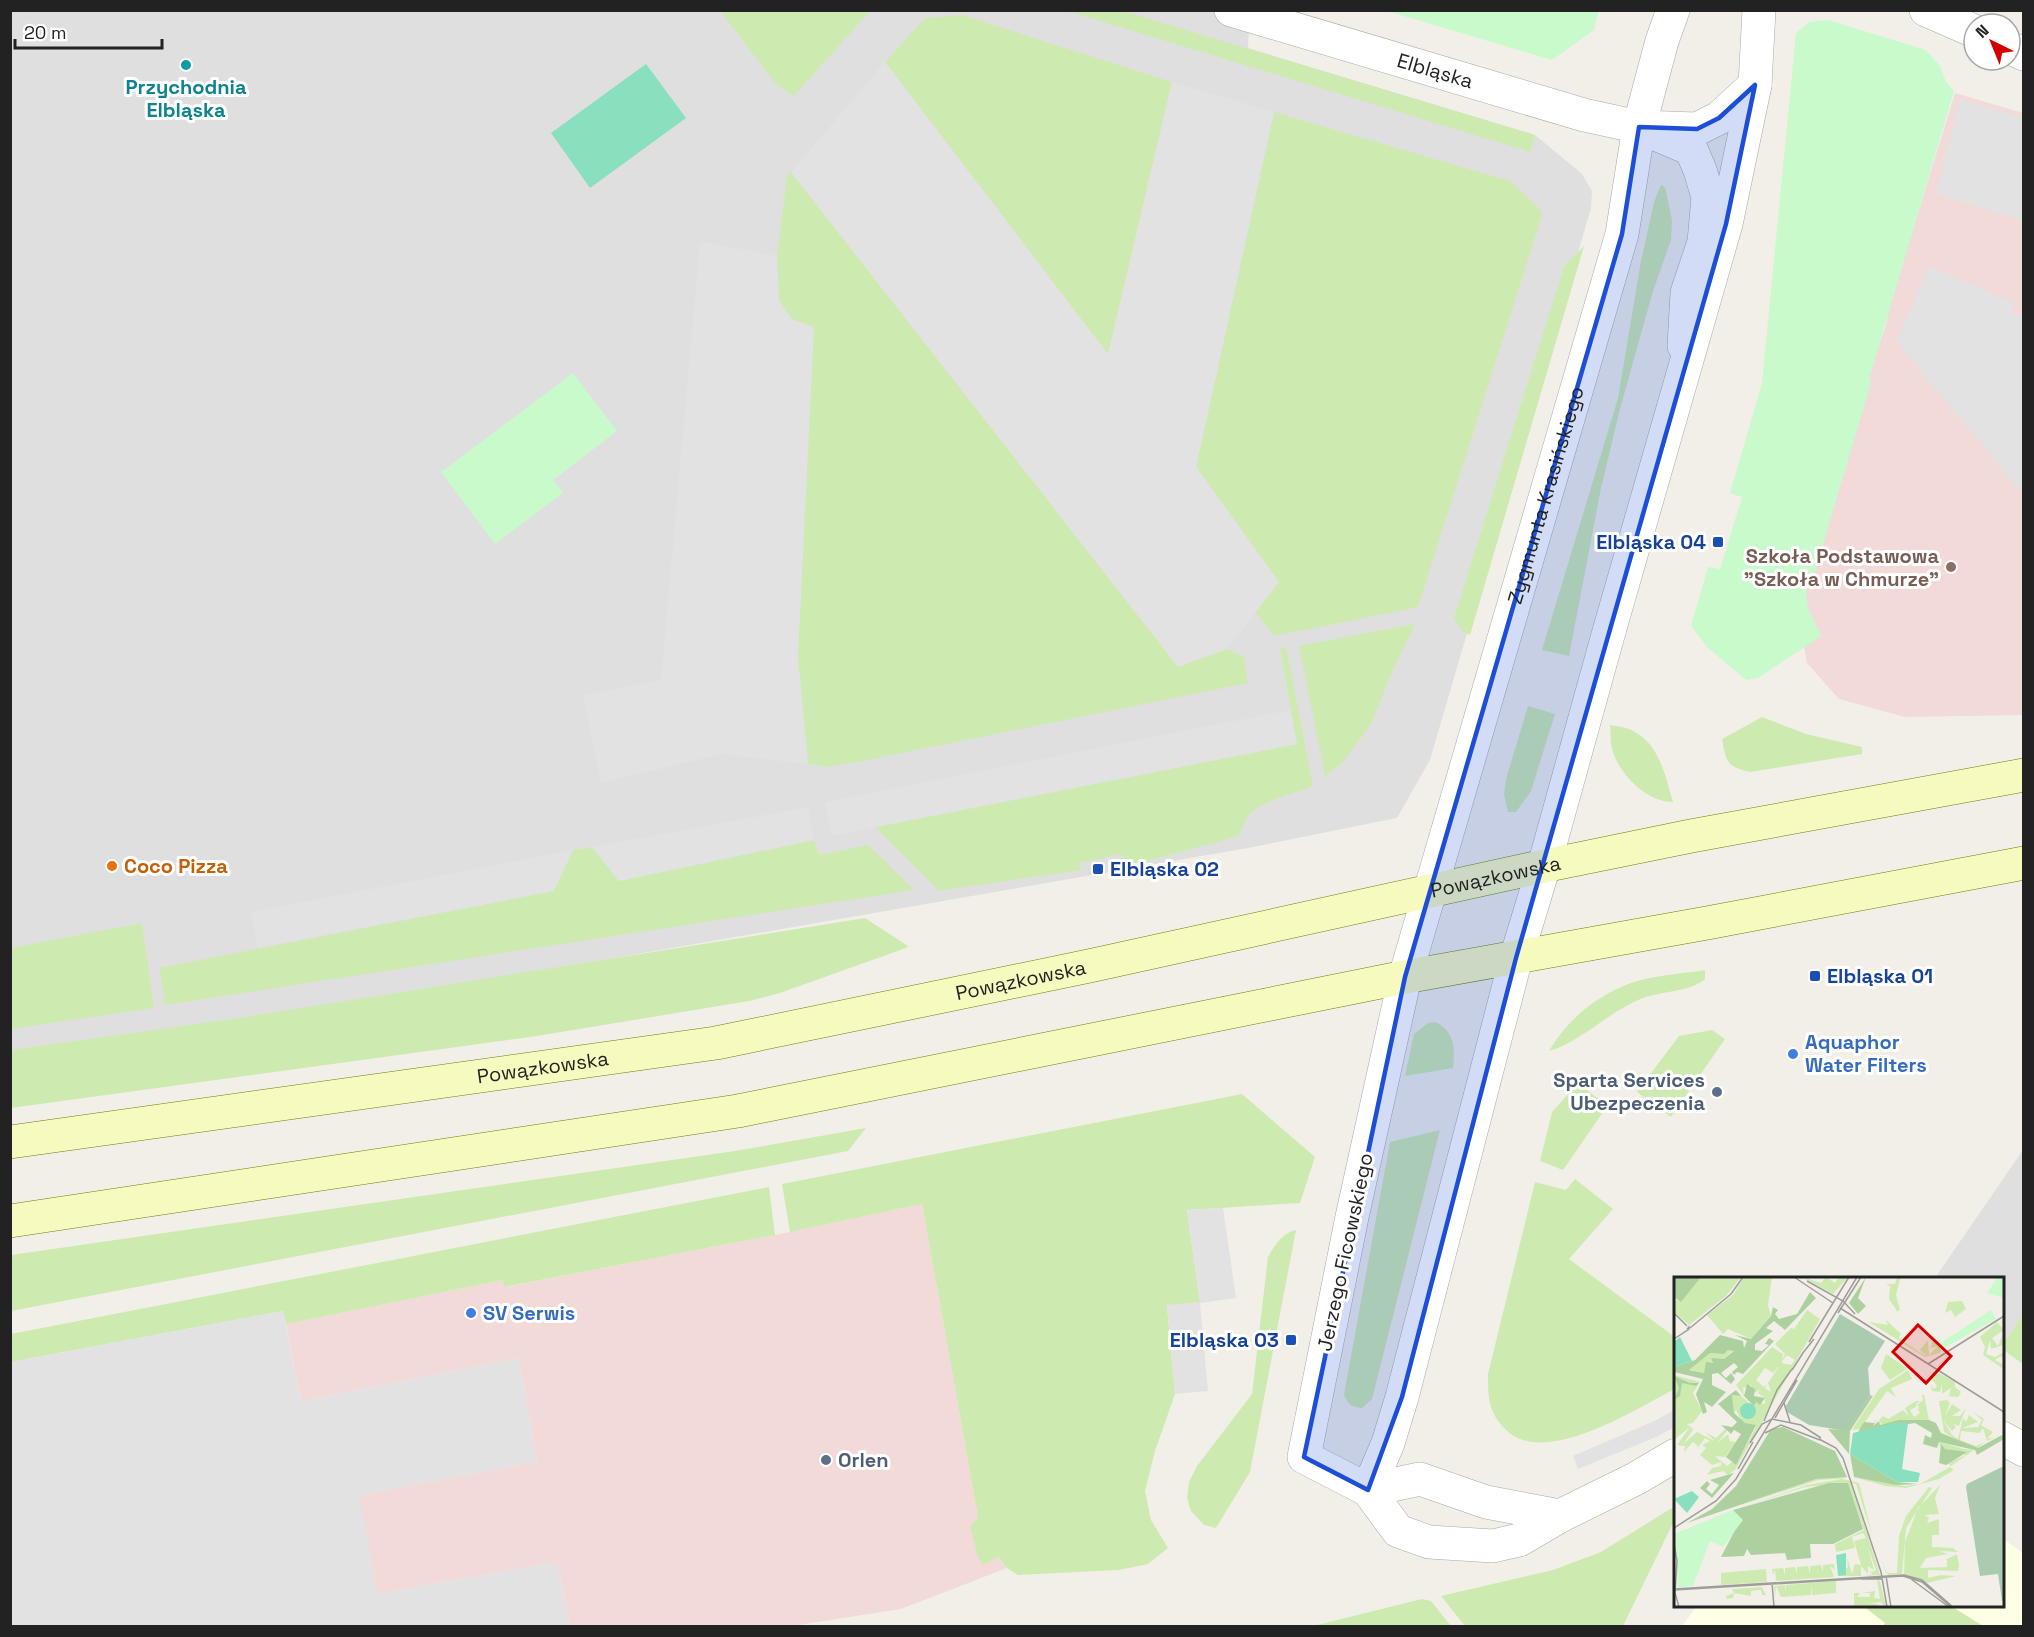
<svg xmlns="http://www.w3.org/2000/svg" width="2034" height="1637" font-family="'Space Grotesk',sans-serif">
<rect width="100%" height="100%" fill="#f2efe9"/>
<g fill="#e0dfdf">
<polygon points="11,11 1250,11 1248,48 1535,135 1582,174 1592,191 1591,208 1430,760 1397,818 1248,848 11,1063"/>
<polygon points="2023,1150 2023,1364 2003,1349 2002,1278 1935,1278"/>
</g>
<g fill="#f2dad9">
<polygon points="1955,93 2023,113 2023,715 1905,717 1839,699 1807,663 1794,589 1886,325 1891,301"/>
<polygon points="922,1204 978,1517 970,1526 1007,1568 901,1609 792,1626 570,1626 557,1562 377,1594 359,1495 537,1462 519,1358 301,1401 286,1324 503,1280 505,1287 790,1232"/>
</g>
<polygon fill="#ffffe5" points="2003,1539 2023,1553 2023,1626 1682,1626 1697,1606 2002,1606"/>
<g fill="#cdebb0">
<polygon points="720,11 870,11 794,96 776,84"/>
<polygon points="1067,11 1123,11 1535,135 1530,152"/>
<polygon points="962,15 1172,82 1108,355 885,62 925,18"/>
<polygon points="1274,112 1510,181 1543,212 1418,607 1274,636 1255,612 1278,582 1196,467"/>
<polygon points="791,172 1178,666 1227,649 1244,657 1248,683 858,762 827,767 808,764 798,657 792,319 779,301 777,256 787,176"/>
<polygon points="1661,185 1665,187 1672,220 1671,240 1653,291 1620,409 1601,488 1569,656 1542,650 1618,398 1641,261 1654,202"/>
<polygon points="1584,246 1470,635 1463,632 1454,618 1564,266"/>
<polygon points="1415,624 1391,674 1371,724 1342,763 1325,776 1299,646"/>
<path d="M 1286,647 L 1313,786 C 1296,793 1262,801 1250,814 C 1244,820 1242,829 1239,836 L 1125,867 L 1121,854 L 1079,863 L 1081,870 L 939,891 L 875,827 L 1297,744 L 1280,648 Z"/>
<polygon points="1528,706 1555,714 1531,791 1516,812 1508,812 1504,795 1506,779"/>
<path d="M 1762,717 L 1806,734 L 1862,747 L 1862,754 L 1750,772 C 1726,767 1726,761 1722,739 Z"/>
<path d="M 1610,725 C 1616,726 1624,727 1629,729 C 1659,741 1665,775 1673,802 C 1646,802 1619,774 1612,749 C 1610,741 1611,732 1610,725 Z"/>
<polygon points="814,840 819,855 868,845 914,890 165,1005 159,968 553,891 573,850 592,847 619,881"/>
<polygon points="865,918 908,946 906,948 780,993 749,1001 537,1036 11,1108 11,1050 239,1018"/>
<polygon points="142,923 154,1008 11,1029 11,948"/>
<path d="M 1705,970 L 1705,979 C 1690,992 1663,991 1643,998 C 1609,1011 1583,1041 1549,1051 C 1567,1020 1597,995 1631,983 C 1654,975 1681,974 1705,970 Z"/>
<path d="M 1435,1022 C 1455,1031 1455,1049 1453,1068 L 1405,1076 L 1414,1034 L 1428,1023 Z"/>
<polygon points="1712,1030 1725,1039 1671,1117 1637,1092 1679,1036"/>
<polygon points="1580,1081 1589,1092 1608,1105 1563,1170 1540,1161 1552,1112"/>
<polygon points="1242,1094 1315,1157 1300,1203 1187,1210 1200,1302 1167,1306 1175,1394 1155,1451 1145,1491 1151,1520 1168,1548 1148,1564 1119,1570 1018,1575 1007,1568 998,1557 983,1565 978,1557 970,1526 978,1517 922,1204 790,1232 782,1184"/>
<polygon points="866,1128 848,1151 11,1311 11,1255 735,1151"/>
<path d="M 1440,1130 L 1372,1399 L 1362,1408 C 1352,1407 1348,1405 1344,1395 L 1390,1142 Z"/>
<path d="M 1575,1179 L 1613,1209 L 1569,1259 L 1675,1337 L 1675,1389 C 1635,1409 1544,1469 1505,1429 C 1488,1411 1488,1398 1488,1374 L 1535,1182 L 1566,1190 Z"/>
<polygon points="769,1187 775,1235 504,1287 503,1280 286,1324 283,1311 11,1362 11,1334"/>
<path d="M 1296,1230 L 1250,1472 L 1216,1528 L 1204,1525 L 1191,1511 L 1187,1498 L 1189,1482 L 1197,1466 L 1252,1394 L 1268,1257 C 1275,1245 1282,1233 1296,1230 Z"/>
<polygon points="2023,1315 2023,1364 2002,1349 2003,1344"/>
<polygon points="1675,1506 1675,1519 1623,1626 1465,1626 1441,1596 1553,1570 1601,1552"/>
<polygon points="1422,1599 1431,1601 1451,1626 1313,1626"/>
<polygon points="1863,1606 1951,1606 1983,1626 1883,1626 1885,1623"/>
</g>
<g fill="#c8facc">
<polygon points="1387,11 1599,11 1594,30 1552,60"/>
<polygon points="1828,20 1926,50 1940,66 1946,82 1954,91 1869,379 1871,383 1812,581 1805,583 1808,608 1821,636 1758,678 1746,680 1708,648 1691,626 1708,567 1720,569 1742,497 1730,493 1762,383 1796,33 1809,22"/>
<polygon points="573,373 617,431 553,480 563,493 495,544 441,472"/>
</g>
<polygon fill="#88e0be" points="646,64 686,118 590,188 551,133"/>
<g fill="#e2e2e2">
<polygon points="885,62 1108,354 1172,82 1274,112 1196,467 1279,582 1227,649 1178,667 791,172"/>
<polygon points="1960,99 2023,118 2023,221 1936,194"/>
<polygon points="700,241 777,256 779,301 792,319 814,327 798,657 808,764 721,754 601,783 583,695 661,680"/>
<polygon points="1929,266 2014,303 2011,313 2023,318 2023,494 1896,342"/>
<polygon points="1290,710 1297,744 831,836 825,802"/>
<polygon points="808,807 814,840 619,881 592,847"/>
<polygon points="573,850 554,891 258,948 251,912"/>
<polygon points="1223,1208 1236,1298 1200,1303 1208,1391 1175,1394 1167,1305 1200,1302 1187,1210"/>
<polygon points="283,1311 301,1401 519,1358 537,1462 360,1495 377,1594 557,1562 570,1626 11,1626 11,1362"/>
<polygon points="1675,1410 1675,1427 1656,1437 1578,1469 1573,1456 1652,1422"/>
</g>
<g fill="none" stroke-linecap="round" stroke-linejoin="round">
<defs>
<g id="minor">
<path id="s1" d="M 1231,10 L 1584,115 L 1639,127 L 1697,129 L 1719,118 L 1755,85"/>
<polyline points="1926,10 1974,31"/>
<polyline points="2010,48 2024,54"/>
<polyline points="1651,132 1691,149 1700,170 1708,197 1704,242 1687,293 1684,346"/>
<polyline points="1405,977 1352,1217 1304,1457 1368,1490 1398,1531 1429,1542 1493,1546 1519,1540 1560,1516 1635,1479 1676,1455"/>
<polyline points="2002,1438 2024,1450"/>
<polyline points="1368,1490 1388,1443 1402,1397 1516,958"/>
<polyline points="1368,1490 1420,1479 1486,1502 1560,1516"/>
</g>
<g id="tertiary">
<polyline points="1516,958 1544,866 1608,635 1726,224 1755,85 1759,10"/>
<path id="s2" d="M 1405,977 L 1622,234 L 1639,127 L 1662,41 L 1673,10"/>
</g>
<g id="secondary">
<path id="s3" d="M 10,1142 L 716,1043 L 1089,966 L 1544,866 L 1691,836 L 2024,775"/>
<polyline points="10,1221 738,1111 1405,977 1707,923 2024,863"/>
</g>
</defs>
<use href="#minor" stroke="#a9a9a9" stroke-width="34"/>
<use href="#tertiary" stroke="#a9a9a9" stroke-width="34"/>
<use href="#secondary" stroke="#707d05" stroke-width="34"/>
<use href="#minor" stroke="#fff" stroke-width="33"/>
<use href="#tertiary" stroke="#fff" stroke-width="33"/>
<use href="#secondary" stroke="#f7fabf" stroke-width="33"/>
</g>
<path fill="#1d4ed8" fill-opacity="0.2" stroke="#1d4ed8" stroke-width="4.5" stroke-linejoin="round" d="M 1755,85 L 1726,224 L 1516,958 L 1402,1397 L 1368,1490 L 1304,1457 L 1405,977 L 1622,234 L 1639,127 L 1697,129 L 1719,118 Z"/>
<circle fill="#0f9aa8" stroke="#fff" stroke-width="2" cx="186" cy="65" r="6"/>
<g fill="#1a4fb4" stroke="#fff" stroke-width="2">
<rect x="1712" y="536" width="12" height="12" rx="3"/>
<rect x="1092" y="863" width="12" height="12" rx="3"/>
<rect x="1809" y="970" width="12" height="12" rx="3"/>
<rect x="1285" y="1334" width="12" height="12" rx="3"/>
</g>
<circle fill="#8d6e63" stroke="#fff" stroke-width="2" cx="1951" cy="567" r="6"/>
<circle fill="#e8710a" stroke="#fff" stroke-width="2" cx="112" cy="866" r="6"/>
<g fill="#3f7fe0" stroke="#fff" stroke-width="2">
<circle cx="1793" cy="1054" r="6"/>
<circle cx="471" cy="1313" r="6"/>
</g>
<g fill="#5c6f8a" stroke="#fff" stroke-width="2">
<circle cx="1717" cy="1092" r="6"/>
<circle cx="826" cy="1460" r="6"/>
</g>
<g text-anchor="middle" stroke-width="6" stroke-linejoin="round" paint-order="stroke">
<g font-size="20" fill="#222" stroke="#fff">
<text dy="7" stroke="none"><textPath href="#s1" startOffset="213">Elbląska</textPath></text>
<text dy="7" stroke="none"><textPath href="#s2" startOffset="502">Zygmunta Krasińskiego</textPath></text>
<text dy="7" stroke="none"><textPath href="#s3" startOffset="1510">Powązkowska</textPath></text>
<text dy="7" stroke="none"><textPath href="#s3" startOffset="1024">Powązkowska</textPath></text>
<text dy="7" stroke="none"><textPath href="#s3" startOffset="538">Powązkowska</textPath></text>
<text transform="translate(1345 1252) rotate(-78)" y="7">Jerzego Ficowskiego</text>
</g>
<g font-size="20" font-weight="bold" fill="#0d838f" stroke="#fff">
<text x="186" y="94">Przychodnia<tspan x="186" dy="23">Elbląska</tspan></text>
</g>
<g font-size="20" font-weight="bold" fill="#164399" stroke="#fff" text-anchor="end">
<text x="1706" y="549">Elbląska 04</text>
<text x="1110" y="876" text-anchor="start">Elbląska 02</text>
<text x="1827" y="983" text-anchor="start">Elbląska 01</text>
<text x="1279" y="1347">Elbląska 03</text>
</g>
<g font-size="20" font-weight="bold" fill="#785e54" stroke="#fff" text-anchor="end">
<text x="1939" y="563">Szkoła Podstawowa<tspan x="1939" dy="23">"Szkoła w Chmurze"</tspan></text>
</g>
<g font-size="20" font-weight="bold" fill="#c56008" stroke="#fff" text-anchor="start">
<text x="124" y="873">Coco Pizza</text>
</g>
<g font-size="20" font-weight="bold" fill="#366cbe" stroke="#fff" text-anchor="start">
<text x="1805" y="1049">Aquaphor<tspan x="1805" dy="23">Water Filters</tspan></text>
<text x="483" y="1320">SV Serwis</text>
</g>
<g font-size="20" font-weight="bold" fill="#4e5e75" stroke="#fff" text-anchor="end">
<text x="1705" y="1087">Sparta Services<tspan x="1705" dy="23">Ubezpeczenia</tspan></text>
<text x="838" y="1467" text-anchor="start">Orlen</text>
</g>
</g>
<g transform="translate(1674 1277)">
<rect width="330" height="330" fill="#f2efe9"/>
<path d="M 27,0 L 67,0 L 52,19 L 15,48 L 0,35 L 0,22 L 6,24 ZM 70,0 L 98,0 L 94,28 L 97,39 L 77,62 L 54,52 L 49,57 L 33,38 L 59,18 ZM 128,0 L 147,6 L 152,0 L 161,6 L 165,0 L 174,0 L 159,17 ZM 223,0 L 231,0 L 226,2 L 222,18 L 226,33 L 218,37 L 223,34 L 215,22 L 216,9 L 212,7 L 221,7 ZM 288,24 L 292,32 L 281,40 L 277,33 L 271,36 L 274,25 ZM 133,33 L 146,42 L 61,193 L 54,198 L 49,194 L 33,198 L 38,191 L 47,189 L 47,185 L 38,188 L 26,178 L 32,171 L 28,168 L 36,164 L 31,161 L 22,173 L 24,169 L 19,165 L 10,175 L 11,169 L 3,168 L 16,150 L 0,163 L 0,98 L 26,105 L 19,116 L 28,134 L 19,146 L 13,147 L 18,151 L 19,153 L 9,167 L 23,155 L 41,164 L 31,155 L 42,161 L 51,152 L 53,154 L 43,166 L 54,157 L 56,164 L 62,165 L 51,180 L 41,179 L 53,189 L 58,185 L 62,187 L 82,150 L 68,145 L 62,133 L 60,137 L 58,118 L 67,119 L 80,130 L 81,125 L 91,127 L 91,121 L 84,116 L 86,112 L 81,116 L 77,112 L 78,108 L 69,111 L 70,119 L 62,108 L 98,70 L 109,77 L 108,86 L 117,88 L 121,83 L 113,78 L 108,84 L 111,77 L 101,67 L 117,51 L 120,52 ZM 106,88 L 94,106 L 97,115 L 91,111 L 93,107 L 90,110 L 82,103 L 91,91 L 99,96 ZM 211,42 L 227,57 L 225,61 L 245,75 L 254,80 L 246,73 L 254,63 L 255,78 L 264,69 L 257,71 L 259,62 L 261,62 L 267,73 L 266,76 L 251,80 L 195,45 L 214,48 ZM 323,45 L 330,53 L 318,61 L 324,69 L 328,59 L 329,68 L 317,72 L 316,63 L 312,77 L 321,80 L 330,75 L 330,83 L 327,79 L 321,83 L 330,88 L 328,91 L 309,78 L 311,70 L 306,60 ZM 54,73 L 60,73 L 50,82 L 37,82 L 39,86 L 32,88 L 30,96 L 14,92 L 36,76 L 49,77 ZM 212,77 L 231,90 L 233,92 L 216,103 L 207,91 ZM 234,93 L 238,102 L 217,111 L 222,120 L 213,114 L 186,152 L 178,153 L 205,112 ZM 265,96 L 281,105 L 281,110 L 287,115 L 284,120 L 269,119 L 275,119 L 277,111 L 268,117 L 268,106 L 266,115 L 258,114 L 257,107 L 260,112 L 263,109 L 256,100 ZM 248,118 L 250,118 L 255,143 L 224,143 L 208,148 L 205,143 L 209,139 L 214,142 L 229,133 L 235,139 L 231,131 L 242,124 L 246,124 L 242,127 L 242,130 L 236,133 L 240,140 L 246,136 L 243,131 L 246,132 L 243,128 L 249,123 ZM 273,123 L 276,126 L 271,139 L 278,127 L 287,133 L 278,139 L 286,139 L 292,131 L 285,149 L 279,147 L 282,150 L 278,154 L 269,143 L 278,158 L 284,162 L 289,141 L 292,145 L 295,138 L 304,145 L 288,151 L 304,150 L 308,143 L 299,135 L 310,142 L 307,148 L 319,155 L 313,162 L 321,160 L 313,164 L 309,151 L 306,156 L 287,154 L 286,163 L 302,169 L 310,165 L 304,171 L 291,168 L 270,155 L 265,124 ZM 265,165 L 290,172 L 300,173 L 277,189 L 273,186 L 292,178 L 270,172 L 267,167 L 266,172 ZM 276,190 L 280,193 L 265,202 L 232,211 L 211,209 L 180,200 L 231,209 L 246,207 ZM 164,199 L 174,201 L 144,203 L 58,231 L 142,202 ZM 168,202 L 185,206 L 199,261 L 182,207 L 177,206 L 206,298 L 192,299 L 198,297 L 196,293 L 198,295 L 202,293 L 194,271 L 200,293 L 194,289 L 194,297 L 187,289 L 187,299 L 164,299 L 174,290 L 173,280 L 178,297 L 181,287 L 187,288 L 180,264 L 192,261 L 189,256 L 178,260 L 181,271 L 162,275 L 161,267 L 190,253 L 173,206 L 131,210 L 66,231 L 133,208 ZM 266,208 L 261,221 L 265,237 L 251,238 L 255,241 L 253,246 L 265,242 L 265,258 L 258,258 L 258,270 L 279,271 L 284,275 L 265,274 L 274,277 L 252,281 L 246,291 L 273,290 L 273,282 L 283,277 L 285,288 L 284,294 L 254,293 L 254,301 L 267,298 L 282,299 L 253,306 L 230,297 L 231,265 L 244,231 ZM 255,210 L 258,211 L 232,251 L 228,297 L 215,298 L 212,296 L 208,285 L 213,296 L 223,296 L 225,259 L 232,239 ZM 160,287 L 161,293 L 156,289 L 160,300 L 102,304 L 101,293 L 99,298 L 98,292 L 109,291 L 111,298 L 111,291 L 121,290 L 123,297 L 123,290 L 134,289 L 136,296 L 136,289 L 147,288 L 149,295 L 149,288 ZM 92,292 L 93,305 L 47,308 L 47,296 ZM 203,303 L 206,304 L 212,330 L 206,325 L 195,327 L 206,327 L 199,330 L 180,330 L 180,316 L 186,316 L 183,320 L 196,320 L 196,316 L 188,316 L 201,314 L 200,321 L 206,322 ZM 162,304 L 162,316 L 138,318 L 137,307 L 137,318 L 107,320 L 102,309 L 101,320 L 100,309 L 111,308 L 112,315 L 112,308 L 149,305 L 150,316 L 149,305 ZM 88,310 L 92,318 L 88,318 L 87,313 L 77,314 L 77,319 L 60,316 L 59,321 L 53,322 L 52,319 L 60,316 L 58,312 Z" fill="#cdebb0" fill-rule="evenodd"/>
<path d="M 0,0 L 27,0 L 7,25 L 0,20 ZM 192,0 L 184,21 L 192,29 L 184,37 L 175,26 ZM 136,15 L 142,21 L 111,53 L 100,44 L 92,51 L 99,54 L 81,67 L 81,73 L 88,74 L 95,68 L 91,67 L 95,61 L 100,64 L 69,97 L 63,95 L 60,98 L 58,95 L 64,90 L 60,86 L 47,96 L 52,101 L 57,96 L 61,102 L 57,107 L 44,96 L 38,97 L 38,108 L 52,115 L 38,130 L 30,125 L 33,135 L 29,137 L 22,117 L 29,102 L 0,95 L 0,90 L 21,83 L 46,58 L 69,64 L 70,71 L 73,64 L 61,58 L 77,62 L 97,39 L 99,30 L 104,33 L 101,37 L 105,42 L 123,37 ZM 54,73 L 60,74 L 50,82 L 37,81 L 39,86 L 32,85 L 30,96 L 15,93 L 36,76 L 50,77 ZM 0,99 L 16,106 L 25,106 L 22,109 L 8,106 L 6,119 L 0,123 L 5,111 ZM 73,107 L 81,112 L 80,119 L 91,121 L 86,128 L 82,125 L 80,129 L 70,119 ZM 62,113 L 67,119 L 58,118 L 60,136 L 71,146 L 82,148 L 62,188 L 52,180 L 67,157 L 60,153 L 57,157 L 47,148 L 58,150 L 63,145 L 44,127 ZM 196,118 L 199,119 L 176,154 L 175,177 L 154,152 L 173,153 ZM 203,142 L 199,149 L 205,144 L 206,148 L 224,143 L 255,143 L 262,146 L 267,156 L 304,171 L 328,158 L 330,162 L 303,178 L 301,173 L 265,165 L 263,171 L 249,167 L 251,158 L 257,161 L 258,156 L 241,146 L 184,155 L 190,145 L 200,146 ZM 109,150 L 161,174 L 173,200 L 142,202 L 13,246 L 38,232 L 62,209 L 97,152 ZM 267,167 L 271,172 L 293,175 L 272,188 L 265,186 ZM 176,177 L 223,205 L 244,207 L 222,208 L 180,200 ZM 60,196 L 38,221 L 26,211 L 33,204 L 36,207 L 32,212 L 38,217 L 45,208 L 36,203 ZM 155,206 L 174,206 L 189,252 L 159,267 L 136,267 L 137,281 L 113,283 L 111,276 L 77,278 L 73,272 L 70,279 L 47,280 L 63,249 L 59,233 Z" fill="#add19e" fill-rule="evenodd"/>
<path d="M 166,37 L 211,64 L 194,91 L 196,118 L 173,154 L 135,148 L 113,135 L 112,129 ZM 330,189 L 330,323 L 328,324 L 324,297 L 306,299 L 292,210 L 293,207 Z" fill="#aacbaf"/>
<path d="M 319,0 L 330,2 L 330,21 L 313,16 L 322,3 ZM 317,33 L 322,42 L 268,72 L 265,67 ZM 59,233 L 69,243 L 49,270 L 36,264 L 19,309 L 4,310 L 0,257 Z" fill="#c8facc"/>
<path d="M 6,60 L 18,84 L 0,90 L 0,65 ZM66 134a8 8 0 1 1 16 0a8 8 0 1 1-16 0ZM 221,146 L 234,146 L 228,192 L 246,196 L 244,205 L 223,205 L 176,177 L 179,156 ZM 18,214 L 25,220 L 13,236 L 0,222 ZM 172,276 L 172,298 L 164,299 L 162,278 Z" fill="#88e0be"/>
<path fill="none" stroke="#9f9d99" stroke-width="1.5" d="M 120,0 L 159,26M 133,4 L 169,24 L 181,37M 166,31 L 330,135M 0,36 L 13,49M 164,36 L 187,0M 16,51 L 57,17 L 69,0M 0,62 L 15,52 L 15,50 L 13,52M 135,65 L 175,0M 128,77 L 140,62M 254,87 L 330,39M 118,93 L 129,76M 110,126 L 116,145M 101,141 L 123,103M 90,144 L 103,113 L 118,92M 91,156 L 107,148 L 146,163M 145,162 L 162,171 L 169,181 L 207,295 L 213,330M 76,166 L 88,147 L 98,142 L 127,148 L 147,161M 64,192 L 79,165M 0,251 L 42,224 L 62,202 L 183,0M 0,267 L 3,284 L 1,316 L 5,330M 212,299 L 217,330M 187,302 L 209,302M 237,302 L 275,330M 98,306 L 100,330M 0,312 L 230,298 L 248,303 L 279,330M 0,313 L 229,299 L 248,305 L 277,330"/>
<path fill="#d40000" fill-opacity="0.15" stroke="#d40000" stroke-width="3" d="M 244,48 L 277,79 L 252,106 L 219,75 Z"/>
<rect width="330" height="330" fill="none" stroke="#222" stroke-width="3"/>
</g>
<rect width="2034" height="1637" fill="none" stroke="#222222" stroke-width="24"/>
<g transform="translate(1992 42) rotate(317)"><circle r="28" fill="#ffffff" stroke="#a7a7a7" stroke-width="1.5"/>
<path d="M0-4.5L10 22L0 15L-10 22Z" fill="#d40000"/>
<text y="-9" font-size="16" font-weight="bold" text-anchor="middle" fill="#222222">N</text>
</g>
<path d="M15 39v9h147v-9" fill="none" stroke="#222222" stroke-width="3"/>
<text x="24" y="39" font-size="18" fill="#222222" stroke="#ffffff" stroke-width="4.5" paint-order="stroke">20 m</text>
</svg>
